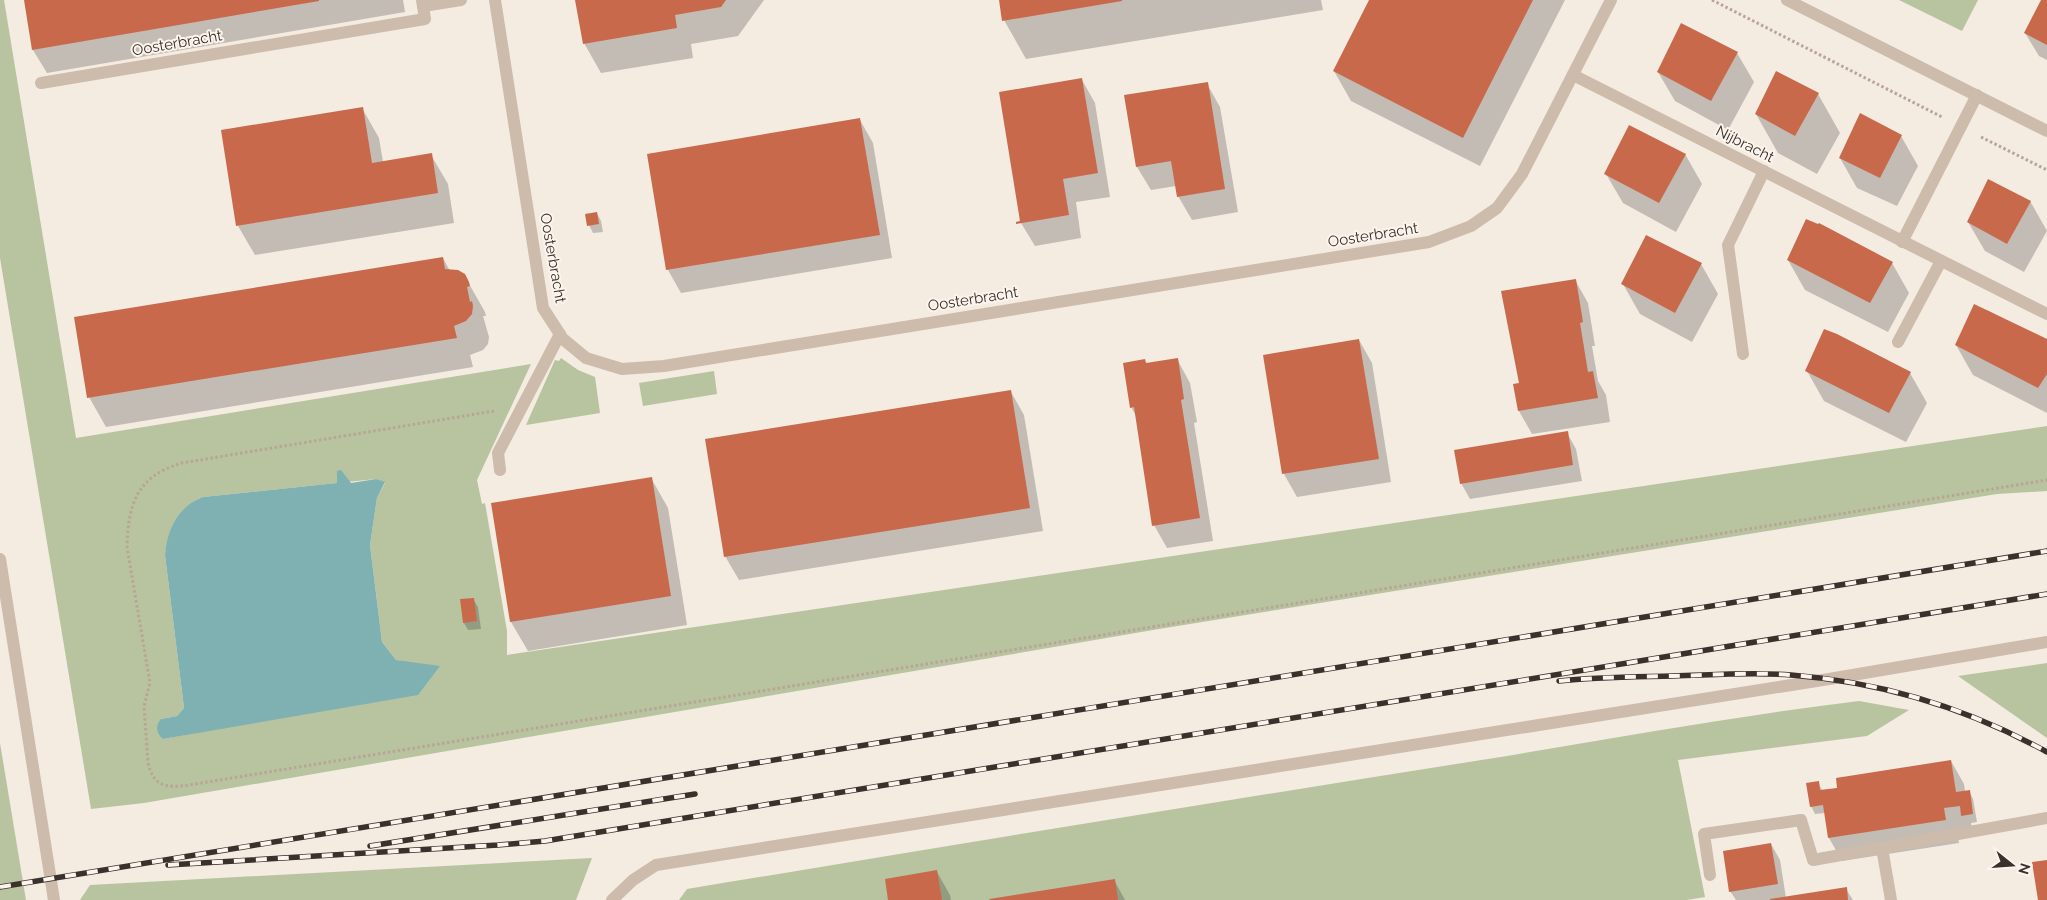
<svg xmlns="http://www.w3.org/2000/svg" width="2047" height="900" font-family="Raleway,sans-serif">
<rect width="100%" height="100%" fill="#f4ebe1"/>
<g fill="#b8c4a0" fill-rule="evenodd">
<path d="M 0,0 L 4,0 L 76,438 L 531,364 L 477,480 L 482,504 L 485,503 L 507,631 L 507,655 L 2047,426 L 2047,491 L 1997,494 L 1159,629 L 144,803 L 91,809 L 0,258 ZM 376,479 L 385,483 L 377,498 L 370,545 L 382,642 L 396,660 L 414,664 L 217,729 L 163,739 L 161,719 L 177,716 L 184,708 L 165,555 C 168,530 178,507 203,497 Z"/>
<polygon points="1899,0 1978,0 1962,31"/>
<polygon points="561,358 578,370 595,377 600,413 526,425 555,360 559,361"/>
<polygon points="714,371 717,394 643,406 639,383"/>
<polygon points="2047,663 2047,738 1958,676"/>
<path d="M 1859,701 L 1909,710 L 1867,736 L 1678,760 L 1705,897 L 1687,900 L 679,900 L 687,889 C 954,845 1220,801 1488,759 C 1612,739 1735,716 1859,701 Z"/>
<polygon points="0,743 26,900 0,900"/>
<polygon points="592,858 576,900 80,900 90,885"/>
</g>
<path fill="#7fb0b2" d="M 341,470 L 351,483 L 376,479 L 385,482 L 377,498 L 370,545 L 382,642 L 396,660 L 440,666 L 418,695 L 163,739 C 156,733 155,726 161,719 L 177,716 L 184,708 L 165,555 C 167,530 178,506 203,497 L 337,483 L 337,471 Z"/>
<g fill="#0003">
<polygon points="25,0 403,0 405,12 47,73 33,50"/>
<polygon points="577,0 764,0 738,36 691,44 693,58 601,73 584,43"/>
<polygon points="1000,0 1321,0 1323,10 1026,59 1004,20"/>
<polygon points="1370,0 1565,0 1480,166 1351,101 1334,71"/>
<polygon points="2042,0 2047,0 2047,60 2039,56 2025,33"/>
<polygon points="1737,53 1754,82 1728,130 1675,101 1658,72"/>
<polygon points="1082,80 1095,103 1110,197 1076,202 1081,238 1035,246 1021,223"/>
<polygon points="1207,84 1220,107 1238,212 1192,220 1178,196 1176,186 1151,190 1137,167"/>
<polygon points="1818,94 1840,133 1817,174 1778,153 1756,114"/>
<polygon points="362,108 379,138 383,162 431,155 448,184 454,223 255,255 238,226"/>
<polygon points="860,120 873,143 892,258 681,293 668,270 649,155"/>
<polygon points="1901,136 1918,166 1897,206 1857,188 1840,158"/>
<polygon points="1685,154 1702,184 1676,232 1623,203 1606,174"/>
<polygon points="2030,201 2047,231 2024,272 1985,251 1968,222"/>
<polygon points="597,213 601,221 603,232 593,233 589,225"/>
<polygon points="1646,236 1701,264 1718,294 1692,342 1640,314 1623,284"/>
<polygon points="443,258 450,271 464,275 485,312 486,316 483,316 489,337 488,344 483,350 470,355 473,367 106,427 89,397"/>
<polygon points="1788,260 1892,263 1909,293 1888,332 1805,290"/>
<polygon points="1575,280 1588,303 1595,346 1592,346 1598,381 1606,395 1610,422 1532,434 1519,411 1515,385 1521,384"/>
<polygon points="1987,310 2047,342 2047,413 1973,375 1956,345"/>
<polygon points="1836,335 1910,373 1927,403 1906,442 1824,401 1807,371"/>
<polygon points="1359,340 1372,363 1391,482 1297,497 1284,474"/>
<polygon points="1177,359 1190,383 1197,422 1194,423 1213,541 1167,548 1154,525 1136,416 1131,407 1144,360 1147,364"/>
<polygon points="1011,392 1024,415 1043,531 739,580 725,556"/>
<polygon points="1567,433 1576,449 1582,481 1470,499 1461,483"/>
<polygon points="651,478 668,508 687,625 528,651 511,622"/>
<polygon points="473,599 478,607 481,629 468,630 464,623"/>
<polygon points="1951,761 1964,784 1965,791 1969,791 1973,799 1977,822 1971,823 1972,829 1957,831 1959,843 1842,861 1829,838 1825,813 1815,814 1811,806 1818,782 1822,790 1838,789"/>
<polygon points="1771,844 1780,860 1786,898 1846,889 1853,900 1736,900 1730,891"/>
<polygon points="937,872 950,895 951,900 889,900"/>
<polygon points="1114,880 1125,900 991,900"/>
</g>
<g fill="#c8694b">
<polygon points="24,0 319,0 319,1 32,50"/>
<polygon points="575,0 726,0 721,7 675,15 677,28 583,44"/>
<polygon points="999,0 1122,0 1122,1 1002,21"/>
<polygon points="1369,0 1533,0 1463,138 1333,71"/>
<polygon points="2041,0 2047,0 2047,45 2024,33"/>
<polygon points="1681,23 1738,52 1711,101 1657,72"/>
<polygon points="1776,71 1819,93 1795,136 1755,114"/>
<polygon points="1082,78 1098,173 1063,179 1069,215 1016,224 1016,222 1020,221 999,92"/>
<polygon points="1208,82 1225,189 1177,197 1171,161 1136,167 1124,95"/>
<polygon points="363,107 372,163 432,153 438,193 236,226 221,130"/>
<polygon points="1860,113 1902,135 1880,178 1839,158"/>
<polygon points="860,118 880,235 666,270 647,154"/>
<polygon points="1629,125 1686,154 1659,203 1604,174"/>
<polygon points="1988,179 2031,201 2007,244 1967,222"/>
<polygon points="597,212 599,224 587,226 585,214"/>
<polygon points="1806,219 1818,224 1819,223 1893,262 1870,303 1787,260"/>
<polygon points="1646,235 1702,263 1675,313 1621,284"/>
<polygon points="443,257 445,269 458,270 465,274 469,282 470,286 467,287 470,302 472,301 473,306 472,314 466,321 454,326 457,338 87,398 74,317"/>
<polygon points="1576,279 1583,322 1580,323 1588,372 1593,371 1598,398 1518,411 1513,384 1519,383 1501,291"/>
<polygon points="1974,304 2047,339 2047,374 2038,388 1955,345"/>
<polygon points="1824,329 1837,334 1911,372 1889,413 1805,371"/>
<polygon points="1359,339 1379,459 1282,474 1263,355"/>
<polygon points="1178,358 1184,399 1181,400 1200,518 1152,526 1134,407 1130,408 1123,363 1145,359 1146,363"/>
<polygon points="1011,390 1030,508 724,557 705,439"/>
<polygon points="1568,431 1573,465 1460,484 1454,450"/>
<polygon points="652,477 671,596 510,622 491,503"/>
<polygon points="474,598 477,621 463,623 460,599"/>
<polygon points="1951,760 1956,792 1970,790 1973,814 1961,816 1960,806 1944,808 1946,820 1828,838 1823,805 1810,807 1806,783 1819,781 1820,790 1837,788 1836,778"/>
<polygon points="1771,843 1778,884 1729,892 1723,851"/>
<polygon points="2047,860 2047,900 2038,900 2032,862"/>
<polygon points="937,870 942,900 888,900 885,879"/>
<polygon points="1115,879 1118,900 990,900 989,899"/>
<polygon points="1847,887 1848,900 1770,900 1770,899"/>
</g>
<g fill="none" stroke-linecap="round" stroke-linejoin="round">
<g stroke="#b9a596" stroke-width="3" stroke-dasharray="2.5 2.5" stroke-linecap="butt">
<polyline points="1712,0 1942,117"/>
<polyline points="1981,137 2047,170"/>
<path d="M 494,411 L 182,463 C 137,476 128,504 127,547 L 150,683 L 144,706 L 148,762 C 153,787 166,788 189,785 L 2047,480"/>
</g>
<g stroke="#cdbbac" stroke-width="12">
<polyline points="423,6 461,0"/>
<polyline points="41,83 425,19 422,0"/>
<polyline points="1898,342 1941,261"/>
<polyline points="1743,354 1728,245 1764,171"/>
<polyline points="500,470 498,453 560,334"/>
<polyline points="0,559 54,900"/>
<polyline points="1882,848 1891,900"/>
<polyline points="1710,875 1704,834 1801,820 1813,860 2047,818"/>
<polyline points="612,900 633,880 656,865 1829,679 2047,642"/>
</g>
<g stroke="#cdbbac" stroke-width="12">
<polyline points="495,0 543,308 563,339 586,358 622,369 664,366 1429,242 1471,226 1497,208 1522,174 1611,0"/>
<polyline points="1787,0 2047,131"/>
<polyline points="1573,75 2047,314"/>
<polyline points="1902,242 1977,95"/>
</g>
<defs>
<g id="rail">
<path d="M 1559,681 C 1597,677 1635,677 1673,676 C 1712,675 1752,672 1791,675 C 1882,682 1967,708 2047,752"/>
<polyline points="370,846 695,794"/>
<polyline points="168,865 498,845 545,841 2047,594"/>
<polyline points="0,887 2047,551"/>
</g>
</defs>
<use href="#rail" stroke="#3b302b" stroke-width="5.5"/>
<use href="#rail" stroke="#fbf5ee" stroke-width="4" stroke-dasharray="11" stroke-linecap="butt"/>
</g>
<g text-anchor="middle" stroke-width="4" stroke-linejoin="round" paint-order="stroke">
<g font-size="15" fill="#3b302b" stroke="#fbf5ee">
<text transform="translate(177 43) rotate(-10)" y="5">Oosterbracht</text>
<text transform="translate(1745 144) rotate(27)" y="5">Nijbracht</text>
<text transform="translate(1373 235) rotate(-9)" y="5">Oosterbracht</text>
<text transform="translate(553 258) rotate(80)" y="5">Oosterbracht</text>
<text transform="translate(973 299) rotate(-9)" y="5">Oosterbracht</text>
</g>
</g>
<g transform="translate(2012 865) rotate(107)" stroke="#fbf5ee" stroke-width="4" paint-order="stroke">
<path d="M0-4L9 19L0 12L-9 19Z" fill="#3b302b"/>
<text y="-8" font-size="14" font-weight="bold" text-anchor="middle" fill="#3b302b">N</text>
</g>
</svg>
